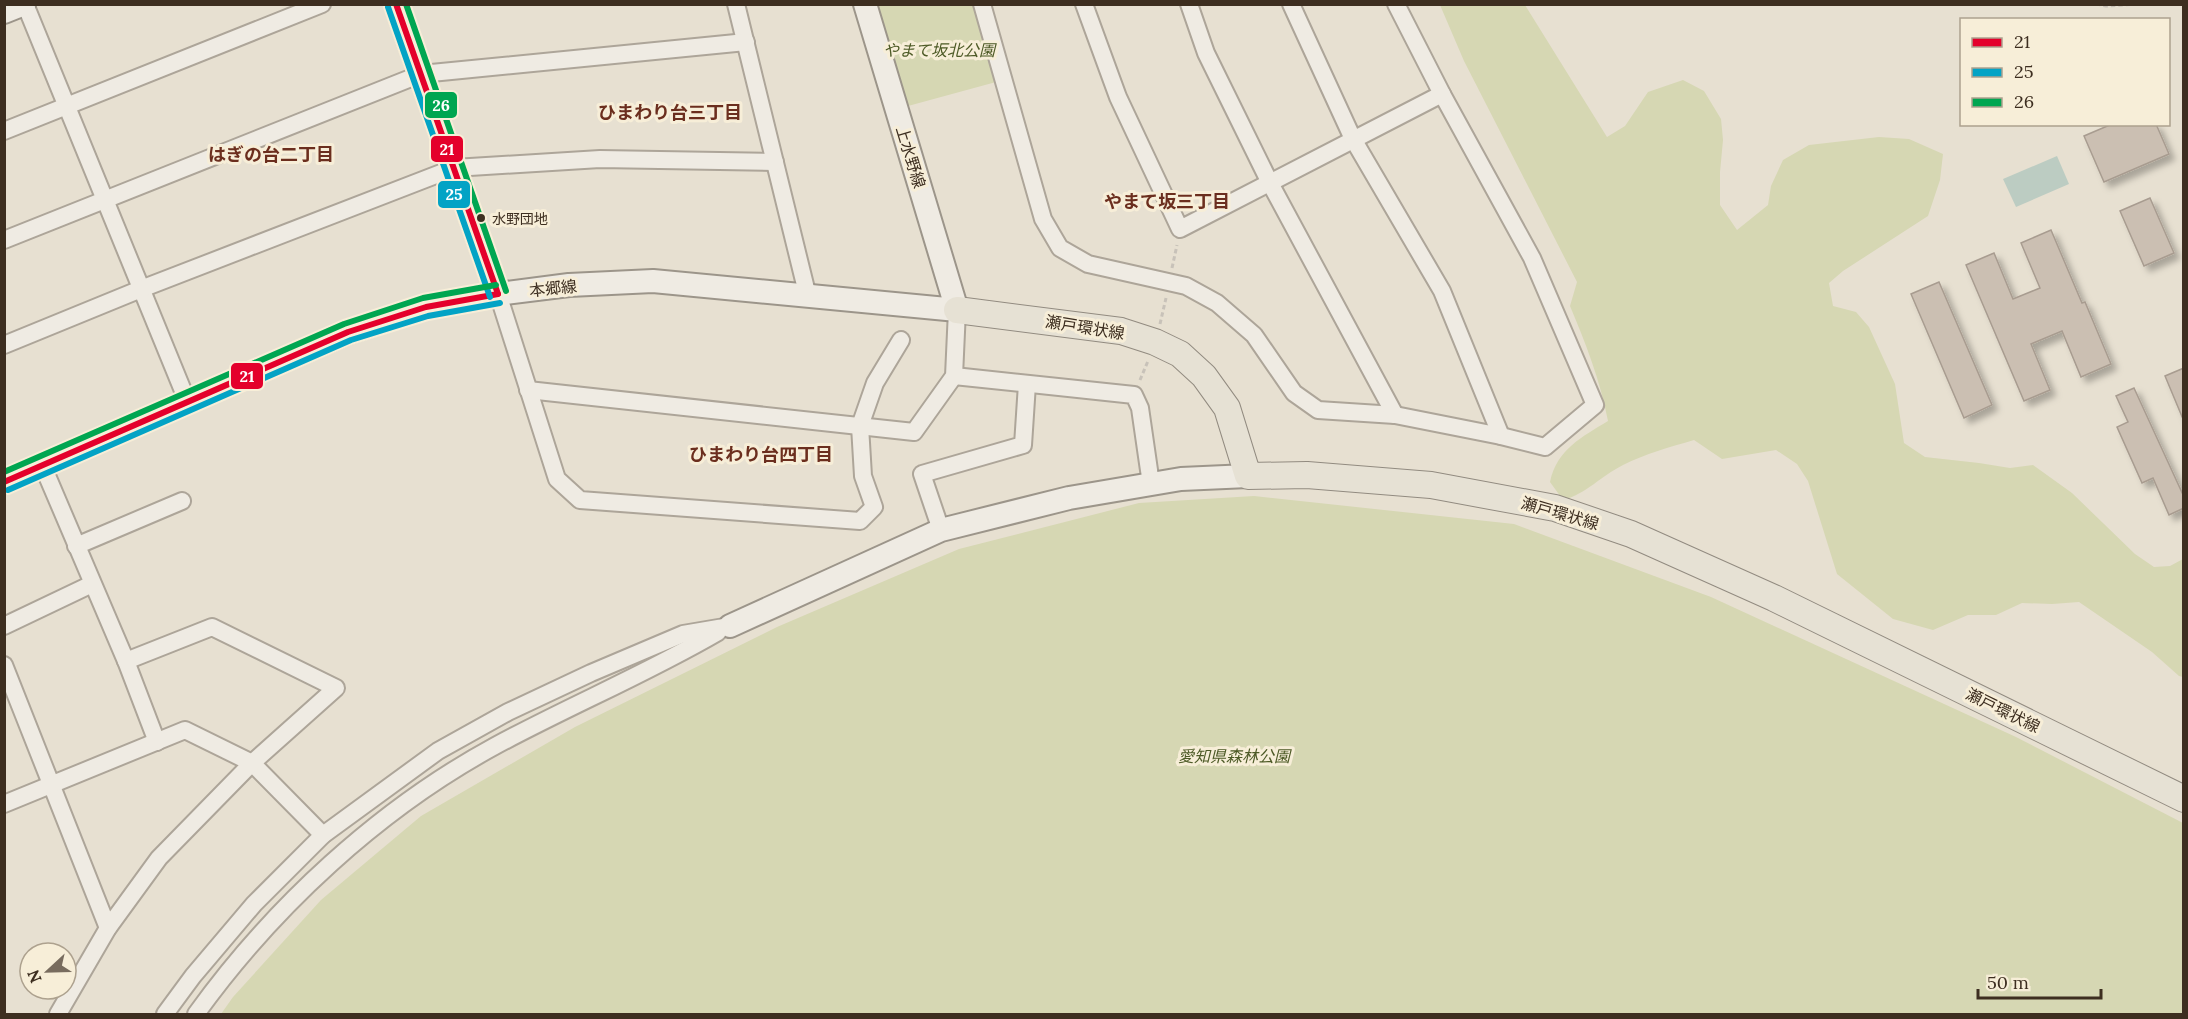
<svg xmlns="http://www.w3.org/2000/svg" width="2188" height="1019" font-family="Lora,'Noto Sans JP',serif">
<defs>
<filter id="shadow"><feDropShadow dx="5.5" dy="5.5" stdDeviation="3" flood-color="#0004"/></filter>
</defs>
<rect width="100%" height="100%" fill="#e7e0d1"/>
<g fill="#d6d7b3">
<polygon points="878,5 974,5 996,82 908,106"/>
<path d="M 1440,5 L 1525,5 L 1607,137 L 1625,126 L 1648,92 L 1683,80 L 1704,91 L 1721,119 L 1723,140 L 1720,172 L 1720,205 L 1737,230 L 1768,205 L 1771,186 L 1783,160 L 1809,145 L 1879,137 L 1909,139 L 1943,154 L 1940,180 L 1928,216 L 1843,271 L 1829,283 L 1833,306 L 1856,312 L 1869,327 L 1895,384 L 1904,443 L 1925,457 L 1979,463 L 2010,468 L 2033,465 L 2072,493 L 2135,554 L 2154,567 L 2170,566 L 2183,559 L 2183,677 L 2179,676 L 2152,652 L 2079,602 L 2052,604 L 2022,603 L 1996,615 L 1968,615 L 1933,630 L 1893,619 L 1837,574 L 1808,481 L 1797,464 L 1776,450 L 1722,459 L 1694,440 C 1670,447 1645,454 1623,465 C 1601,476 1586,494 1563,500 L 1550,482 C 1557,449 1582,437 1608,421 C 1600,380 1586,344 1570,306 L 1577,282 L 1464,61 Z"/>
<polygon points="1254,496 1514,524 1711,597 2016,737 2183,823 2183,1014 221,1014 233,997 321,900 421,816 575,727 777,627 959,549 1139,503"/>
</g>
<polygon fill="#bcccc2" points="2057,156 2069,184 2016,207 2003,179"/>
<g fill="#cbbfb2" stroke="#a89c90" stroke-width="1.5" filter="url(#shadow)">
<polygon points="2112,124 2156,124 2169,154 2104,182 2084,136"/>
<polygon points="2150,198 2174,253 2144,266 2120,211"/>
<polygon points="2051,230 2082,303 2085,302 2111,364 2081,377 2062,331 2031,344 2050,390 2024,401 1966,265 1994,253 2013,299 2040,288 2021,243"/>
<polygon points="1939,282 1992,405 1964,418 1911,294"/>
<polygon points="2184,368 2184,419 2183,419 2165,376"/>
<polygon points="2134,388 2184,497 2184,508 2169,515 2153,478 2142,483 2117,427 2128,422 2116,396"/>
</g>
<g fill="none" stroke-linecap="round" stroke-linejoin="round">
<defs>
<g id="street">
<polyline points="25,4 188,403"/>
<polyline points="736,4 808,297"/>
<polyline points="982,4 1043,219 1060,248 1088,264 1186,286 1217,303 1254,335 1294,393 1318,410 1395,415 1501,436 1545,447 1595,405 1532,258 1442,94 1396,4"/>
<polyline points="1084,4 1118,97 1180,229 1442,94"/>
<polyline points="1189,4 1206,53 1270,183 1395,415"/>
<polyline points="1291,4 1353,139 1442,291 1501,436"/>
<polyline points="4,131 322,4"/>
<polyline points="4,240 421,74 746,42"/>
<polyline points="498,294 557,479 580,500 860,521 874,507 863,476 860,426 875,383 901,340"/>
<polyline points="4,345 141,289 454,168 600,159 775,162"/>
<polyline points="954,376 1134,395 1140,408 1151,484"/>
<polyline points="528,390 914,432 954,376 957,310"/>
<polyline points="42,464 126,661 157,742"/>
<polyline points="941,530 922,474 1023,445 1027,384"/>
<polyline points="76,546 182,501"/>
<polyline points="4,626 92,584"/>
<polyline points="4,665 108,928"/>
<polyline points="4,804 185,730 252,763 323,835"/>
<polyline points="58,1014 108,928 159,858 252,763 336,688 212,627 126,661"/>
<polyline points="165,1014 193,976 254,904 323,835 438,751 508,712 591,673 683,634 730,626"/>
<path d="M 196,1014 C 273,907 379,809 495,746 C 569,706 646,674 718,632"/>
</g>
<g id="secondary">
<polyline points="396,4 498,294"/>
<polyline points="4,12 24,4"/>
<polyline points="4,482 348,332 426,307 446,303 498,294 569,285 653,281 957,310 865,4"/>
<polyline points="730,626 941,530 1069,498 1181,479 1248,476"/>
</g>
<polyline id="primary" points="957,310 1121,331 1155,342 1180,354 1204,376 1227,408 1248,476 1307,475 1431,485 1555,508 1631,534 1774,598 2184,799"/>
</defs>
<use href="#street" stroke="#ada599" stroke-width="20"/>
<use href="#secondary" stroke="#9c958a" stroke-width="26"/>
<use href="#primary" stroke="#928b80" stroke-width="28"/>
<g stroke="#c8c2b9" stroke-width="3" stroke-dasharray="4.5 3" stroke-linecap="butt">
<polyline points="2096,4 2106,6 2136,4"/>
<polyline points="1172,268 1177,245"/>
<polyline points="1160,324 1166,298"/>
<polyline points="1140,380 1148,361"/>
</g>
<use href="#street" stroke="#efebe3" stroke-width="16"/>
<use href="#secondary" stroke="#efebe3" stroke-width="22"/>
<use href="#primary" stroke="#e6e1d4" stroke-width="26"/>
<defs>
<g id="bus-1">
<polyline points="396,4 498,294"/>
<polyline points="4,482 348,332 426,307 498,294"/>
</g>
<g id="bus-2">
<polyline points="388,7 490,297"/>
<polyline points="8,490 351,340 428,316 500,303"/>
</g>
<g id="bus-3">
<polyline points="406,4 506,291"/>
<polyline points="4,472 344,324 423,298 496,285"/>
</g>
</defs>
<use href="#bus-1" stroke="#f7eed8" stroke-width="10"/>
<use href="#bus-2" stroke="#f7eed8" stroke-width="10"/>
<use href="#bus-3" stroke="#f7eed8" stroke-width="10"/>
<use href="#bus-1" stroke="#e4002b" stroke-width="6"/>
<use href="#bus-2" stroke="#03a3c5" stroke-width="6"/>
<use href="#bus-3" stroke="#00a651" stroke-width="6"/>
</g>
<circle fill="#3d2e20" stroke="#f7eed8" stroke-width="2" cx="481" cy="218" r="5"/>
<g text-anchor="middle" stroke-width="6" stroke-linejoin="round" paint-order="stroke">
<g font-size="14" fill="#3d2e20" stroke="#f7eed8" text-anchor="start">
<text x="492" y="224">水野団地</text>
</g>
<g font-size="16" font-style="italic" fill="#4d5a26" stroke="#f7eed8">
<text x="939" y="56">やまて坂北公園</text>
<text x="1234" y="762">愛知県森林公園</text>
</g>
<g font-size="16" fill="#3d2e20" stroke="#f7eed8">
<text transform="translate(911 157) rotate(73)" y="6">上水野線</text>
<text transform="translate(553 288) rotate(-6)" y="6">本郷線</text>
<text transform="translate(1085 327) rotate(9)" y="6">瀬戸環状線</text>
<text transform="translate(1560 513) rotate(16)" y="6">瀬戸環状線</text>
<text transform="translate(2003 710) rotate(26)" y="6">瀬戸環状線</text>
</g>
<g font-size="18" font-weight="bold" fill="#6b2e1e" stroke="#f7eed8">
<text x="670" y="119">ひまわり台三丁目</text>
<text x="271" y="161">はぎの台二丁目</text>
<text x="1167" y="208">やまて坂三丁目</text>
<text x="761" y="461">ひまわり台四丁目</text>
</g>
</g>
<g stroke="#f7eed8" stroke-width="2">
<rect x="424" y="91" width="34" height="28" rx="6" fill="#00a651"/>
<rect x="430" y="135" width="34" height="28" rx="6" fill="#e4002b"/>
<rect x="437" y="180" width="34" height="29" rx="6" fill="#03a3c5"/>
<rect x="230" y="362" width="34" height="28" rx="6" fill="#e4002b"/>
</g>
<g font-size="16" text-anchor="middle" font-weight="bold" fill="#fff">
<text x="441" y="111">26</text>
<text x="447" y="155">21</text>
<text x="454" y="200">25</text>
<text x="247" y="382">21</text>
</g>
<rect width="2188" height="1019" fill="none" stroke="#3d2e20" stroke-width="12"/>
<rect x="1960" y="18" width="210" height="108" fill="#f7eed8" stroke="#ada18e" stroke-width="1.5"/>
<rect x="1972" y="38" width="30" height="9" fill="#e4002b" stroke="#ada18e" stroke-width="1.5"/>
<text x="2014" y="48" font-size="18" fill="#3d2e20">21</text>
<rect x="1972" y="68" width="30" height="9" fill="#03a3c5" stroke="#ada18e" stroke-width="1.5"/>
<text x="2014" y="78" font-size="18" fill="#3d2e20">25</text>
<rect x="1972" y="98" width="30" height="9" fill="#00a651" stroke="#ada18e" stroke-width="1.5"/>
<text x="2014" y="108" font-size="18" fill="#3d2e20">26</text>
<g transform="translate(48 971) rotate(248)"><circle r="28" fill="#f7eed8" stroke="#ada18e" stroke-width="1.5"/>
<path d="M0-4.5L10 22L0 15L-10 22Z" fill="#786c5e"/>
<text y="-9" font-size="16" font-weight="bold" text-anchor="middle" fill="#3d2e20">N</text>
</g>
<path d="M1978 989v9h123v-9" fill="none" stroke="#3d2e20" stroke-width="3"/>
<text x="1987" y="989" font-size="18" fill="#3d2e20" stroke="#f7eed8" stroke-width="4.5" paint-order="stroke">50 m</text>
</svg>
